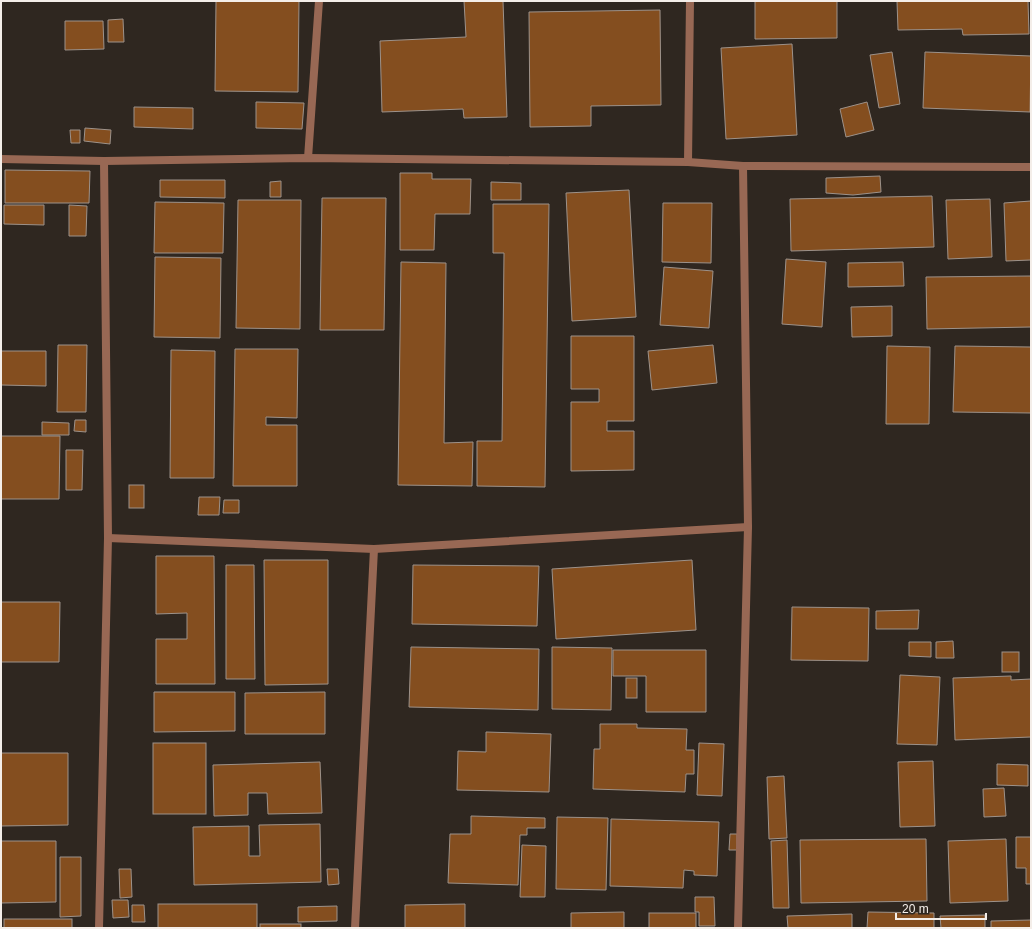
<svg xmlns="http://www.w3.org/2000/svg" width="1032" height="929" font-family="Arial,sans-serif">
<rect width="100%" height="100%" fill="#2f2720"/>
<g fill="#844e1f" stroke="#9d928a">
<polygon points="216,1 299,1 298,92 215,91"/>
<polygon points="464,1 503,1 507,117 464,118 463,109 382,112 380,41 466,37"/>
<polygon points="755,1 837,1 837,38 755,39"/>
<polygon points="897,1 1028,1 1029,34 963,35 962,29 898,30"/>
<polygon points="660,10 661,105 591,106 591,126 530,127 529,12"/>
<polygon points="123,19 124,42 108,42 108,20"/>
<polygon points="65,21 103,21 104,49 65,50"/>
<polygon points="792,44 797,135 726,139 721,48"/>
<polygon points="892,52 900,104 879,108 870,55"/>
<polygon points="925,52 1031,56 1030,112 923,108"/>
<polygon points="256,102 304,103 302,129 256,128"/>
<polygon points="867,102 874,130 846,137 840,109"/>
<polygon points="134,107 193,108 193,129 134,127"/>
<polygon points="85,128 111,130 110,144 84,141"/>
<polygon points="70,130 80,130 80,143 71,143"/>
<polygon points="5,170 90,171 89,203 5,203"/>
<polygon points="400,173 432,173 432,179 471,179 470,214 435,214 434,250 400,250"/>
<polygon points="880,176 881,192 853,195 826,193 826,178"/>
<polygon points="160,180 225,180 225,198 160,197"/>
<polygon points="281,181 281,197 270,197 270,182"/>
<polygon points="491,182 521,183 521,200 491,200"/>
<polygon points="629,190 636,317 572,321 566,193"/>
<polygon points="932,196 934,247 791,251 790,199"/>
<polygon points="322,198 386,198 384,330 320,330"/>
<polygon points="990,199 992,257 948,259 946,200"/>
<polygon points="238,200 301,200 300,329 236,328"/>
<polygon points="1031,201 1031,260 1006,261 1004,203"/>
<polygon points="155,202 224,203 223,253 154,253"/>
<polygon points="663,203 712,203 711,263 662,262"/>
<polygon points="493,204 549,204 545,487 477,486 477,441 502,441 504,253 493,253"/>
<polygon points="4,205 44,205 44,225 4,224"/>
<polygon points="69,205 87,206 86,236 69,236"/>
<polygon points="155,257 221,258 220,338 154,337"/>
<polygon points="786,259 826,262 822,327 782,324"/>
<polygon points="401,262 446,263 444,443 473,442 472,486 398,485"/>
<polygon points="903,262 904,286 848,287 848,263"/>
<polygon points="664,267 713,271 709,328 660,325"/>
<polygon points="1031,276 1031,327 927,329 926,277"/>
<polygon points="892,306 892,336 852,337 851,307"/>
<polygon points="571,336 634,336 634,421 607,421 607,431 634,431 634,470 571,471 571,402 599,402 599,389 571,389"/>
<polygon points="58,345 87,345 86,412 57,412"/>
<polygon points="713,345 717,383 652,390 648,351"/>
<polygon points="887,346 930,347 929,424 886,424"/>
<polygon points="955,346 1031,347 1031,413 953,412"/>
<polygon points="235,349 298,349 297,418 266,417 266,425 297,425 297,486 233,486"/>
<polygon points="171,350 215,351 214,478 170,478"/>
<polygon points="1,351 46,351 46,386 1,385"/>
<polygon points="75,420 86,420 86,432 74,431"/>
<polygon points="42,422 69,423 69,435 42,435"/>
<polygon points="1,436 60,436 59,499 1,499"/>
<polygon points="66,450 83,450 82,490 66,490"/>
<rect x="129" y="485" width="15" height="23"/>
<polygon points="199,497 220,497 219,515 198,515"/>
<polygon points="224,500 239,500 239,513 223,513"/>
<polygon points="156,556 214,556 215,684 156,684 156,639 187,639 187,613 156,614"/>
<polygon points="264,560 328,560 328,684 265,685"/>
<polygon points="692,560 696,630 556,639 552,569"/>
<polygon points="226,565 254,565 255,679 226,679"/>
<polygon points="413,565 539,566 537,626 412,624"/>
<polygon points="1,602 60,602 59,662 1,662"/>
<polygon points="792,607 869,608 868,661 791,660"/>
<polygon points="919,610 918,629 876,629 876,611"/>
<polygon points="953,641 954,658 936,658 936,642"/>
<polygon points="909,642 931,642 931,657 909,656"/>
<polygon points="411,647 539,649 538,710 409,707"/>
<polygon points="552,647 612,648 611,710 552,709"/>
<polygon points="613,650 706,650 706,712 646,712 646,676 613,676"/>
<rect x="1002" y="652" width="17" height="20"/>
<polygon points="900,675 940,677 937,745 897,744"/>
<polygon points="1011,676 1011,680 1031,679 1031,737 955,740 953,678"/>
<rect x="626" y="678" width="11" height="20"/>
<polygon points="154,692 235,692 235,731 154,732"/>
<polygon points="325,692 325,734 245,734 245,693"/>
<polygon points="600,724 637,724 637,728 687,729 686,750 694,750 694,774 686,774 685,792 593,789 594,749 600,749"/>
<polygon points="486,732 551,734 549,792 457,790 458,751 486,752"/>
<rect x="153" y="743" width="53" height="71"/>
<polygon points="699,743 724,744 722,796 697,795"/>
<polygon points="1,753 68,753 68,825 1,826"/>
<polygon points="933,761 935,826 900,827 898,762"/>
<polygon points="320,762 322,813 268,814 267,793 248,793 248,815 214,816 213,765"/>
<polygon points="997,764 1028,765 1028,786 997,785"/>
<polygon points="784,776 787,838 769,839 767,777"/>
<polygon points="1004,788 1006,816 984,817 983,789"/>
<polygon points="471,816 545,818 545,828 527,828 527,835 520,835 518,885 448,883 450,834 471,834"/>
<polygon points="557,817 608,818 606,890 556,889"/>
<polygon points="611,819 719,822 717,876 694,875 694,871 684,870 683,888 610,886"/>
<polygon points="320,824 321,882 194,885 193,827 249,826 249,856 260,856 259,825"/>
<polygon points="730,834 737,834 737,850 729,850"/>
<polygon points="1016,837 1031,837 1031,884 1026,884 1026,868 1016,868"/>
<polygon points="926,839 927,901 801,903 800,840"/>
<polygon points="1006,839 1008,901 950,903 948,841"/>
<polygon points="787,840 789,908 773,908 771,841"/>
<polygon points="1,841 56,841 56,902 1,903"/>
<polygon points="522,845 546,846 545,897 520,897"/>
<polygon points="60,857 81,857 81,916 60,917"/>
<polygon points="119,869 131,869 132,897 120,898"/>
<polygon points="327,869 338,869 339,884 328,885"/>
<polygon points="695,897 714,897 715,926 699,926 699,912 695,912"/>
<polygon points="112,900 128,900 129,917 113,918"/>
<rect x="158" y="904" width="99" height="24"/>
<polygon points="465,904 465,928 405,928 405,905"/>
<polygon points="132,905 144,905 145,922 132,922"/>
<polygon points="337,906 337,921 298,922 298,907"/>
<polygon points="624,912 624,928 571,928 571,913"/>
<polygon points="868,912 934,913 934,928 867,928"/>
<rect x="649" y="913" width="47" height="15"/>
<polygon points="852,914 852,928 788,928 787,916"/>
<polygon points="985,915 985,928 941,928 940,916"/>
<rect x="4" y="919" width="68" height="9"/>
<polygon points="1031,920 1031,928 991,928 991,921"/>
<rect x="260" y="924" width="41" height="4"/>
</g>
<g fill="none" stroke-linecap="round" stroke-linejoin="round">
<g stroke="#986854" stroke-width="8">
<polyline points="308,158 319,1"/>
<polyline points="1,159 104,161 308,158 688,162 743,166 1031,167"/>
<polyline points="688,162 690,1"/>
<polyline points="108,538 374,549 748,527"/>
<polyline points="99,928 108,538 104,161"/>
<polyline points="355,928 374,549"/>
<polyline points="738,928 748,527 743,166"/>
</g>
</g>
<rect width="1032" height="929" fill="none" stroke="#f4eee9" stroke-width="4"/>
<path d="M896 913v6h90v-6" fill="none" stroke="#f4eee9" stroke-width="2"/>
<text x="902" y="913" font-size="12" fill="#f4eee9" stroke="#2f2720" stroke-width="3" paint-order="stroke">20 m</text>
</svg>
